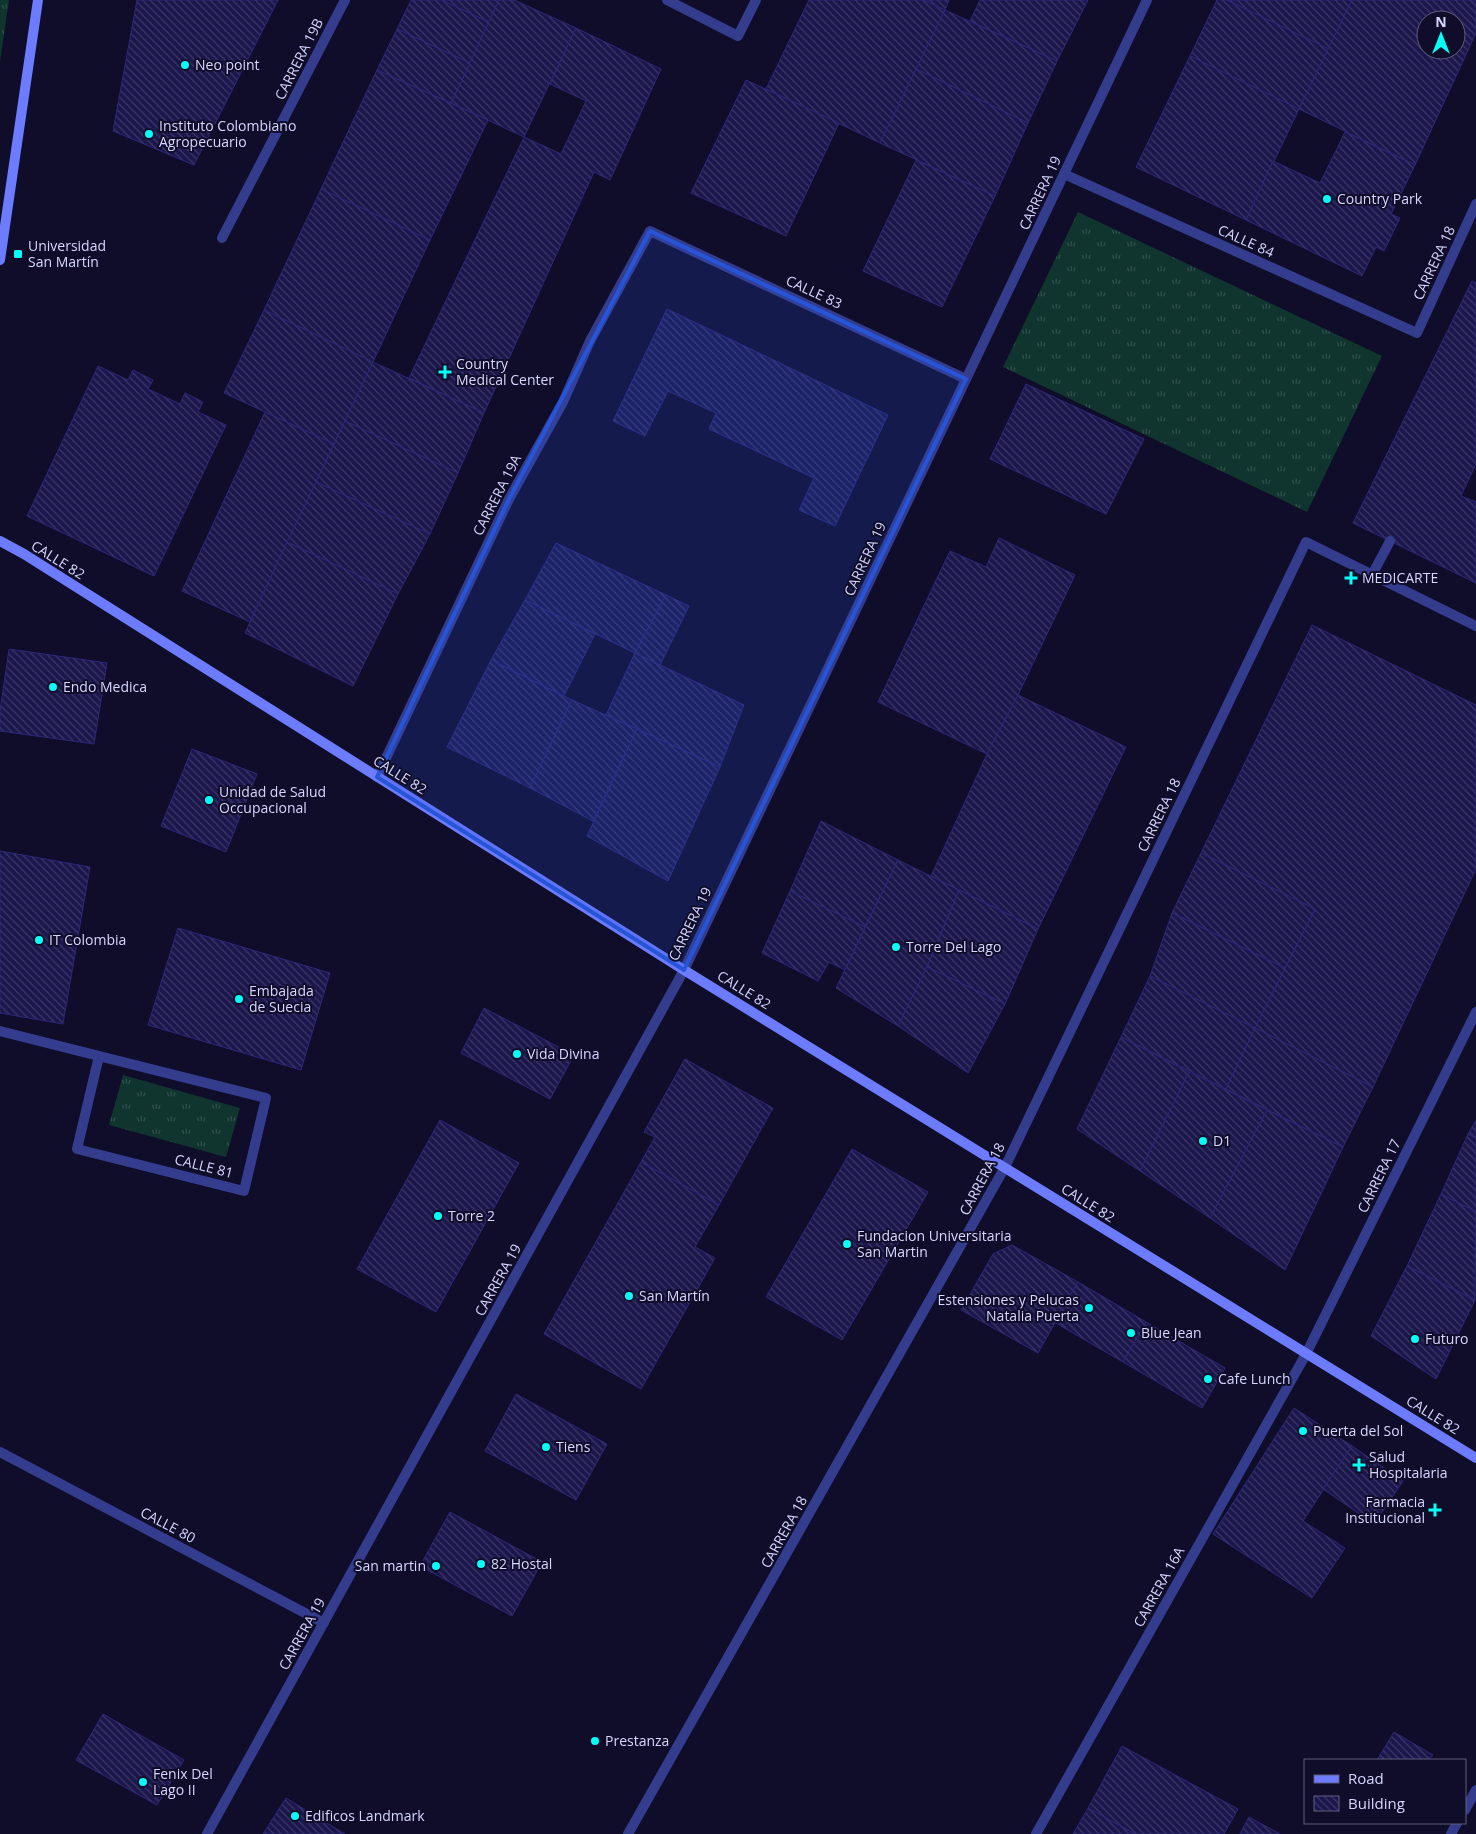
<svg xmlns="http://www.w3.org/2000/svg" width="1476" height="1834" font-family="'Open Sans',sans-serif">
<defs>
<pattern id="grass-tufts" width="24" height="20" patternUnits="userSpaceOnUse" patternTransform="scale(1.25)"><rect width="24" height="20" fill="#10342e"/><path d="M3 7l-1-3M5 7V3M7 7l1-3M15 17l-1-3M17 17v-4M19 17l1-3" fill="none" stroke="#32514d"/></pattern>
<pattern id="building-back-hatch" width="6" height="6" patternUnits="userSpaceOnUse" patternTransform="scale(1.25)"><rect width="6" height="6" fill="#1b174c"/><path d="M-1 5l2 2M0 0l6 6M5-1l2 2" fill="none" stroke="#3b3867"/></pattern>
</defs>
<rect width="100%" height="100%" fill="#0f0d29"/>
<g fill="url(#grass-tufts)">
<polygon points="0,0 9,0 0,62"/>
<polygon points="1078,212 1382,356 1307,512 1003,367"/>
<polygon points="123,1075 240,1108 226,1157 109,1125"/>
</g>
<g fill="url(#building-back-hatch)" stroke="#2d277b" fill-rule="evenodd">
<polygon points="137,0 278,0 194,165 113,131"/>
<polygon points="411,0 442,0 489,22 470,63 397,29"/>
<polygon points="442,0 499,0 489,22"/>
<polygon points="499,0 514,0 576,28 524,137 451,103"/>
<polygon points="809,0 924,0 945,10 880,143 766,89"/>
<polygon points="924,0 949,0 945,10"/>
<polygon points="980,0 1088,0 1057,61 970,21"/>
<polygon points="1217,0 1227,0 1329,49 1299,109 1190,56"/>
<polygon points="1227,0 1352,0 1329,49"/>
<path d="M 1352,0 L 1476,0 L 1476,33 L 1415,165 L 1299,109 ZM 1426,20 L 1456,20 L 1456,50 L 1426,50 Z"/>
<polygon points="945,10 1057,61 1028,123 916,69"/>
<polygon points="576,28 661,69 610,180 594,172 484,413 409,378 524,137 561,154 586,101 550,84"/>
<polygon points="397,29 470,63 451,103 377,70"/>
<polygon points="1190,56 1299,109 1246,220 1136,167"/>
<polygon points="916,69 1028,123 995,196 880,143"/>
<polygon points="377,70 488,120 430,240 321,189"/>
<polygon points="746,80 839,123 786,236 691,193"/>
<polygon points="1345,132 1415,165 1391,214 1400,218 1384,251 1376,247 1362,276 1246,220 1273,161 1320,183"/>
<polygon points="916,160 995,196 942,307 863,271"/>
<polygon points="321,189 430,240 373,362 264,310"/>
<polygon points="1472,281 1476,283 1476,464 1461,496 1476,502 1476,583 1353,523"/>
<polygon points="667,309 888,415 835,526 799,510 814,478 709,429 716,413 668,391 645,436 613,421"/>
<polygon points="264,310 373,362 334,444 224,393"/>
<polygon points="373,362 484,413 458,473 345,421"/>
<polygon points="98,366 128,380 133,370 153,380 148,389 180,404 185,393 203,402 198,412 226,425 154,576 27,516"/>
<polygon points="1026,384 1144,439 1106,514 990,459"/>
<polygon points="265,412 334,444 250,622 182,591"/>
<polygon points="345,421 458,473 430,534 316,482"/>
<polygon points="316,482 430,534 398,594 287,542"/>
<polygon points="999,538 1075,575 1018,695 987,754 878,702 950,551 986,567"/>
<polygon points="287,542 398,594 353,686 245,633"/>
<polygon points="556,543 666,595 635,653 525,600"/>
<polygon points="666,595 689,606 660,665 635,653"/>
<polygon points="525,600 595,634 564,696 491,660"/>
<polygon points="1312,625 1476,705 1476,869 1373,1087 1255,1028 1315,909 1201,853"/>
<polygon points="9,649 107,663 94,744 0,731 0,711"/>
<polygon points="635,653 744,705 720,767 606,715"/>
<polygon points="491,660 572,700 530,788 447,747"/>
<polygon points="1018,695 1126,747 1038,929 931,876 987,754"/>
<polygon points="572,700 637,729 593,821 530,788"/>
<polygon points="637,729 720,767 668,881 587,836"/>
<polygon points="192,749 257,774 226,852 161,826"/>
<polygon points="821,821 898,860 865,927 790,891"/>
<polygon points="0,851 90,867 63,1024 0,1013"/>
<polygon points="1201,853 1315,909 1285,968 1172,913"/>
<polygon points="898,860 959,890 927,967 898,1026 836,988"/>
<polygon points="959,890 1038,929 1005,1004 927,967"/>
<polygon points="790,891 865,927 845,970 829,962 818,981 762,953"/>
<polygon points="1172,913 1285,968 1255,1028 1150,976"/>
<polygon points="178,928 330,973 301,1070 148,1025"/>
<polygon points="927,967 1005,1004 968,1073 898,1026"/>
<polygon points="1150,976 1255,1028 1226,1089 1121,1037"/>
<polygon points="484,1008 574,1055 550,1099 461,1053"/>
<polygon points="1255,1028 1373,1087 1343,1147 1226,1089"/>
<polygon points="1121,1037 1189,1072 1140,1171 1077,1129"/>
<polygon points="685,1059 773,1108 719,1205 641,1162 655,1137 644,1132"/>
<polygon points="1189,1072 1267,1110 1210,1218 1140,1171"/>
<polygon points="1267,1110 1343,1147 1285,1270 1210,1218"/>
<polygon points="440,1120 519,1163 436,1312 357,1269"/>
<polygon points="1476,1120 1476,1138 1468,1134"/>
<polygon points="1468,1134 1476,1138 1476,1212 1441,1194"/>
<polygon points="852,1149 928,1192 842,1340 766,1297"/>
<polygon points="641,1162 719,1205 695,1247 715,1258 641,1389 544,1334"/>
<polygon points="1441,1194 1476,1212 1475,1300 1407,1266"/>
<polygon points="1012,1245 1078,1282 1038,1353 961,1310 993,1254"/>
<polygon points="1407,1266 1475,1300 1436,1379 1371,1336"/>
<polygon points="1078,1282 1146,1322 1123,1362 1054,1322"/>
<polygon points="1146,1322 1225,1368 1202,1408 1123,1362"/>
<polygon points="516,1394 607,1444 576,1500 485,1451"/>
<polygon points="1294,1408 1352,1446 1303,1521 1345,1548 1312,1598 1213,1534"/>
<polygon points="1352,1446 1403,1481 1374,1524 1323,1489"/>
<polygon points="450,1512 542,1562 512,1616 420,1566"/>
<polygon points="103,1714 184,1760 157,1805 76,1760"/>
<polygon points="1394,1732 1433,1755 1429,1760 1377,1760"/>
<polygon points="1122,1746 1238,1809 1224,1834 1135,1834 1088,1808"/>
<polygon points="286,1798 345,1834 263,1834"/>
<polygon points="1088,1808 1135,1834 1073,1834"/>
<polygon points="1249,1817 1280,1834 1240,1834"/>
</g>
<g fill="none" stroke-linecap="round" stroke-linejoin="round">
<polyline stroke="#343c8d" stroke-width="10" points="1372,575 1390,541"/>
<g stroke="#343c8d" stroke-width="10">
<polyline points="667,0 738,36 756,0"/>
<polyline points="1064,174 1417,333 1476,204"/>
<polyline points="222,238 345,0"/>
<polyline points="377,777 509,499 563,402 590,341 650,231 966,379"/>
<polyline points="0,1031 266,1098 244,1191 77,1149 99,1056"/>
<polyline points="0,1452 324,1623"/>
<polyline points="1465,1810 1476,1790"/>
<polyline points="207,1834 684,970 1147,0"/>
<polyline points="628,1834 1005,1167 1306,542 1476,626"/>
<polyline points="1036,1834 1306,1354 1476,1012"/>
<polyline points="1451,1834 1457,1823"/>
</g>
<g stroke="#6d7cff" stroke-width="10">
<polyline points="0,260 38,0"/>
<polyline points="0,541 24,554 684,970 1476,1458"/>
</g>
</g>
<path fill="#2655da" fill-opacity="0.2" stroke="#2655da" stroke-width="4" stroke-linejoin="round" d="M 650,231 L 966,379 L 684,970 L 377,777 L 509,499 Z"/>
<g fill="#02fff8" stroke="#0f0d29" stroke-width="2">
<circle cx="185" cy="65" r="5"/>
<circle cx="149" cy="134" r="5"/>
<circle cx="1327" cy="199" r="5"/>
<rect x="13" y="249" width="10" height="10" rx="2.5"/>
<path d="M442.5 364.5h5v5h5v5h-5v5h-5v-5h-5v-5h5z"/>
<path d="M1348.5 570.5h5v5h5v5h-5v5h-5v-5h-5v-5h5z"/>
<circle cx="53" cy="687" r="5"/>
<circle cx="209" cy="800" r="5"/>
<circle cx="39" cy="940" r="5"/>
<circle cx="896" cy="947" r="5"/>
<circle cx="239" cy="999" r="5"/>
<circle cx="517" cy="1054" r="5"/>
<circle cx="1203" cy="1141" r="5"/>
<circle cx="438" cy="1216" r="5"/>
<circle cx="847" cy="1244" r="5"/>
<circle cx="629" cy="1296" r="5"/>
<circle cx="1089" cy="1308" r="5"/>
<circle cx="1131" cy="1333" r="5"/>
<circle cx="1415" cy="1339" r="5"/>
<circle cx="1208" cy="1379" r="5"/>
<circle cx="1303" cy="1431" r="5"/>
<circle cx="546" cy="1447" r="5"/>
<path d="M1356.5 1457.5h5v5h5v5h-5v5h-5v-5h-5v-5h5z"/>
<path d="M1432.5 1502.5h5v5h5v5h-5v5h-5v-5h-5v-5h5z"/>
<circle cx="481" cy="1564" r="5"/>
<circle cx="436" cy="1566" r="5"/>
<circle cx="595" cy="1741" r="5"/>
<circle cx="143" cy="1782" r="5"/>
<circle cx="295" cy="1816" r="5"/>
</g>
<g text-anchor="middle" stroke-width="4" stroke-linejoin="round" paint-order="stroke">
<g font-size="14" fill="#d6d6ff" stroke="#0f0d29">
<text transform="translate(299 59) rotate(-63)" y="5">CARRERA 19B</text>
<text transform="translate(1040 193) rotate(-65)" y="5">CARRERA 19</text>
<text transform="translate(1246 241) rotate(24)" y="5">CALLE 84</text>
<text transform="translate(1434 263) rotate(-65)" y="5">CARRERA 18</text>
<text transform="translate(814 292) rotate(25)" y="5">CALLE 83</text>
<text transform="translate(497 495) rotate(-63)" y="5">CARRERA 19A</text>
<text transform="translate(865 559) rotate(-65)" y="5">CARRERA 19</text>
<text transform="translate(58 560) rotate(32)" y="5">CALLE 82</text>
<text transform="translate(400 775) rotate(32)" y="5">CALLE 82</text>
<text transform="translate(1159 815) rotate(-64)" y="5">CARRERA 18</text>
<text transform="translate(690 924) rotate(-64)" y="5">CARRERA 19</text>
<text transform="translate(744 990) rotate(32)" y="5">CALLE 82</text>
<text transform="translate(204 1166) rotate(14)" y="5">CALLE 81</text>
<text transform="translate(1379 1176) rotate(-64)" y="5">CARRERA 17</text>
<text transform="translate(982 1179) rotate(-62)" y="5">CARRERA 18</text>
<text transform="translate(1088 1203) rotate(32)" y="5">CALLE 82</text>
<text transform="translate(498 1280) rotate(-61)" y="5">CARRERA 19</text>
<text transform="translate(1433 1415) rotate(32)" y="5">CALLE 82</text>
<text transform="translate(168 1525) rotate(28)" y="5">CALLE 80</text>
<text transform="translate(784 1532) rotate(-61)" y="5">CARRERA 18</text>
<text transform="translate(1159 1587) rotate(-61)" y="5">CARRERA 16A</text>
<text transform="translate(302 1634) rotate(-61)" y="5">CARRERA 19</text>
</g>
<g font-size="14" fill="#d6d6ff" stroke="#0f0d29" text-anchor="start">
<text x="195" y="70">Neo point</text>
<text x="159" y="131">Instituto Colombiano<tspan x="159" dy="16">Agropecuario</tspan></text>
<text x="1337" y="204">Country Park</text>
<text x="28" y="251">Universidad<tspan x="28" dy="16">San Martín</tspan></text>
<text x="456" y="369">Country<tspan x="456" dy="16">Medical Center</tspan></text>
<text x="1362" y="583">MEDICARTE</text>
<text x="63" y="692">Endo Medica</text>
<text x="219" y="797">Unidad de Salud<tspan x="219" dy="16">Occupacional</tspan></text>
<text x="49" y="945">IT Colombia</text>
<text x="906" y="952">Torre Del Lago</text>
<text x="249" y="996">Embajada<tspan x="249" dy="16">de Suecia</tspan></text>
<text x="527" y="1059">Vida Divina</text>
<text x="1213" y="1146">D1</text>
<text x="448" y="1221">Torre 2</text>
<text x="857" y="1241">Fundacion Universitaria<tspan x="857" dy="16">San Martin</tspan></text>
<text x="639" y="1301">San Martín</text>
<text x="1079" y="1305" text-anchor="end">Estensiones y Pelucas<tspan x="1079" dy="16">Natalia Puerta</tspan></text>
<text x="1141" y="1338">Blue Jean</text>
<text x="1425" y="1344">Futuro</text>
<text x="1218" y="1384">Cafe Lunch</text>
<text x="1313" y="1436">Puerta del Sol</text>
<text x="556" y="1452">Tiens</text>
<text x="1369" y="1462">Salud<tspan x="1369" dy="16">Hospitalaria</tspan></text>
<text x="1425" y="1507" text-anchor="end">Farmacia<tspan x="1425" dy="16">Institucional</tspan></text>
<text x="491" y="1569">82 Hostal</text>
<text x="426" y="1571" text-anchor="end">San martin</text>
<text x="605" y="1746">Prestanza</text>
<text x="153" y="1779">Fenix Del<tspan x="153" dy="16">Lago II</tspan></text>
<text x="305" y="1821">Edificos Landmark</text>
</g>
</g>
<rect x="1304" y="1759" width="162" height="65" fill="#0f0d29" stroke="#5f5d7f"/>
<rect x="1314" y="1775" width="25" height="8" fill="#6d7cff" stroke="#5f5d7f"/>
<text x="1348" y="1784" font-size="15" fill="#d6d6ff">Road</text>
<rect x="1314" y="1796" width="25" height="15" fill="url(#building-back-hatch)" stroke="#5f5d7f"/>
<text x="1348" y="1809" font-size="15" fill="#d6d6ff">Building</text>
<g transform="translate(1441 35)"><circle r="24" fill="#0f0d29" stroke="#5f5d7f"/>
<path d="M0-4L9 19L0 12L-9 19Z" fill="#02fff8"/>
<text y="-8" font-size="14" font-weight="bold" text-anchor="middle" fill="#d6d6ff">N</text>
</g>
</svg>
